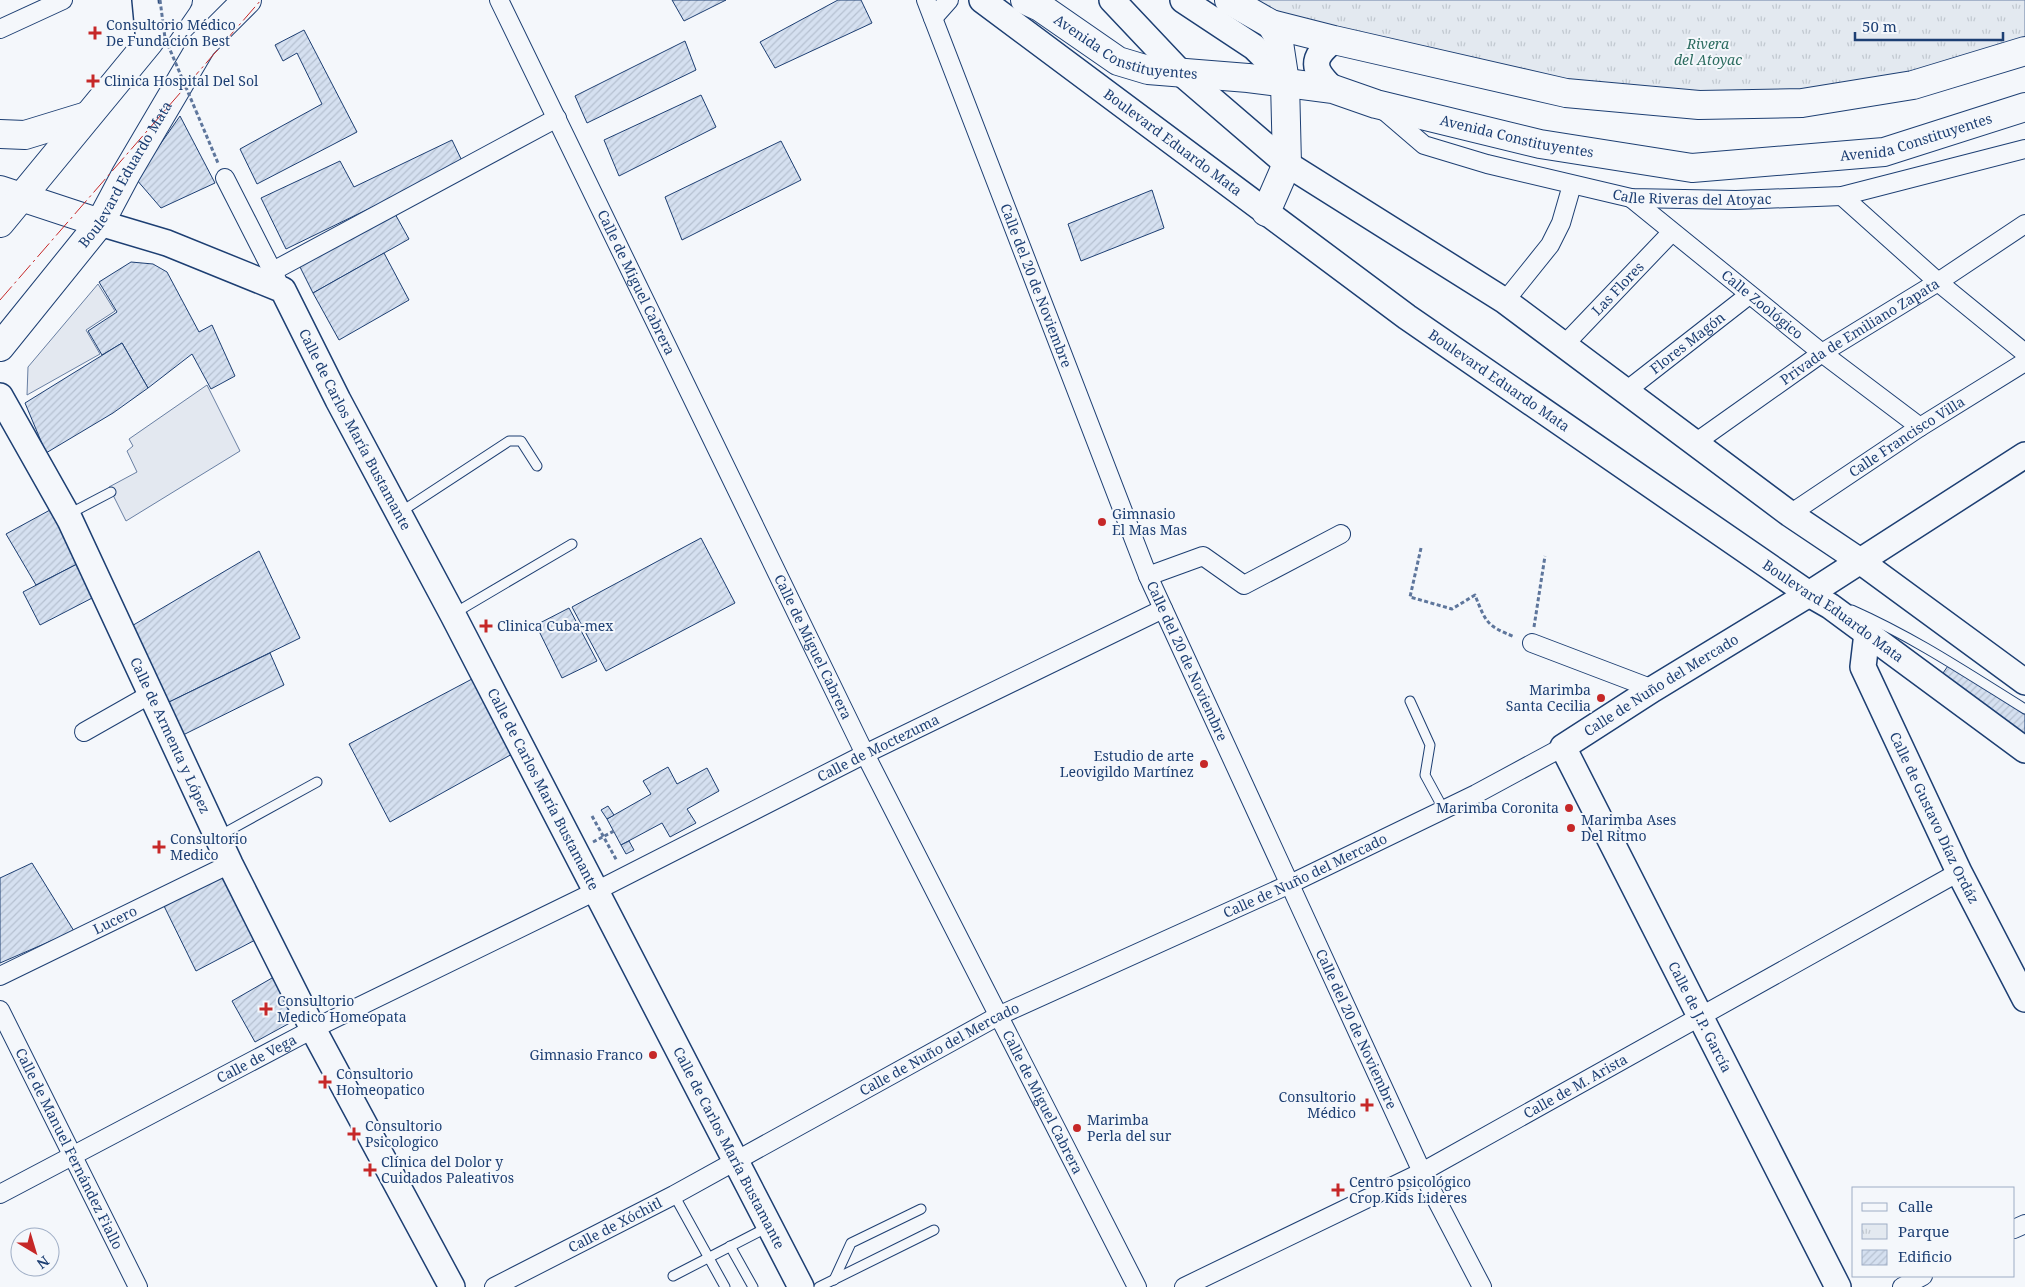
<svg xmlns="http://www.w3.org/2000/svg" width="2025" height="1287" font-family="'Noto Serif',serif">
<defs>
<pattern id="park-tufts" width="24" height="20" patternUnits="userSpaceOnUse" patternTransform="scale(1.25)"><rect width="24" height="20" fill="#e3e9f0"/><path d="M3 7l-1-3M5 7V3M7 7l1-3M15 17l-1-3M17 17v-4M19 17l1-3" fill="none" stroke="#c2c9d1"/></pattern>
<pattern id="building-hatch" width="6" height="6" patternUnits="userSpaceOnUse" patternTransform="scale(1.25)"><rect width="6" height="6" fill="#d5e0f0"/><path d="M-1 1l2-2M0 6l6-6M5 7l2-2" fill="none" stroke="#b6c1d1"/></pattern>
</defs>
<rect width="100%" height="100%" fill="#f4f7fb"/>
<polygon fill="url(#park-tufts)" stroke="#687fa3" points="1235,0 2025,0 2025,51 1913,85 1717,105 1566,93"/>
<g fill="#e3e8f0" stroke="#687fa3">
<polygon points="98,284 115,311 86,330 100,354 27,395 28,367"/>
<polygon points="207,385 240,451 126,521 109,487 137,472 127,451 133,446 129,439"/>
</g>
<g fill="url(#building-hatch)" stroke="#1d3f73">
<polygon points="672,0 726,0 684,21"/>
<polygon points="838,0 861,0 872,23 775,68 760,42"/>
<polygon points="304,30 357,132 257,184 240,149 322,104 297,53 283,61 275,45"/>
<polygon points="685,41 696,70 587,123 575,96"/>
<polygon points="701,95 716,127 619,176 604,140"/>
<polygon points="180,116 215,183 161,208 136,179"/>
<polygon points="452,140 463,163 286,249 261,198 340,161 354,187"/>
<polygon points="781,141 801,180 682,240 665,197"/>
<polygon points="1152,190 1164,228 1081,261 1068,224"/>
<polygon points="394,212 409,239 313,293 298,263"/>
<polygon points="384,253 409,300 339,340 313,293"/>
<polygon points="131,262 153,264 167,272 199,332 212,325 235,376 211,389 192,354 148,388 122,343 102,355 88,331 117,312 99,282"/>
<polygon points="122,343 148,388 113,413 46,453 25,403"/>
<polygon points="50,510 79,563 36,585 6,534"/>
<polygon points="701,538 735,603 606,671 572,607"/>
<polygon points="259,551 300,638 165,704 130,627"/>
<polygon points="79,563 96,596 40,625 23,592"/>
<polygon points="569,608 597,661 562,678 536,625"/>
<polygon points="270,653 284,685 181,736 165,704"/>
<polygon points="1950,663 2025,714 2025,742 1936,683"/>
<polygon points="472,679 514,753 390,822 349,744"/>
<polygon points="668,767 677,784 707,768 719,791 687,809 696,823 670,837 662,823 621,845 607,819 651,794 643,781"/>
<polygon points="608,806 614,815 607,819 601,810"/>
<polygon points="629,841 634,850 626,854 621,845"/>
<polygon points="32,863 74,931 0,963 0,878"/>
<polygon points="228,873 259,938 196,971 164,906"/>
<polygon points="279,974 299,1018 255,1042 232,1001"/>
</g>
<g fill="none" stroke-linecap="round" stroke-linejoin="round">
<defs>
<g id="lane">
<polyline points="399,513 509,441 521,441 537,466"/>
<polyline points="67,515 111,492"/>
<path d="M 1852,610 C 1915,638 1967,673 2025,709"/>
<polyline points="453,614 572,544"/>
<polyline points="1410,701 1430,745 1425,775 1444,810"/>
<polyline points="219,836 317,782"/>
<polyline points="674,1195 725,1287"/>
<polyline points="730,1246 753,1287"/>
<polyline points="673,1276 768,1227"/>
<polyline points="834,1280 851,1243 921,1209"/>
<polyline points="819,1287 934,1230"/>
</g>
<g id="street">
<path id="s1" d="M 499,0 L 865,754 L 1137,1287"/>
<path id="s2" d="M 926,0 L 1148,576 L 1422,1172 L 1482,1287"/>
<polyline points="933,18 949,0"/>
<polyline points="0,29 63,0"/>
<path id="s3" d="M 1382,109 L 1424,145 L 1487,164 L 1631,198 L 1736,200 L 1842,196 L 2025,149"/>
<polyline points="225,178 277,280"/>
<polyline points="1842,196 1938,282 2025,353"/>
<path id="s4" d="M 1631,198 L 1822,353 L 1920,427"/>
<polyline points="273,271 557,118"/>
<polyline points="1505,301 1550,245 1561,223 1572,185"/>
<path id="s5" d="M 1564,345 L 1671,233"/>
<path id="s6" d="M 1626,391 L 1749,295"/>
<path id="s7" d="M 1695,443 L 1822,353 L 1938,282 L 2025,224"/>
<path id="s8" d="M 1790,514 L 1920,427 L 2025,362"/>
<polyline points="1148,576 1203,556 1244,585 1341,534"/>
<polyline points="1532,643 1653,689"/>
<polyline points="84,732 151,694"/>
<path id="s9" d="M 0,976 L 230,864"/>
<path id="s10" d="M 0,1010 L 138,1287"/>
<path id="s11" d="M 0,1194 L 313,1029 L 596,891 L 865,754 L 1163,609"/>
<polyline points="2014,1229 2025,1224"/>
<path id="s12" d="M 494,1287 L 674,1195 L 998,1016 L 1290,884 L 1476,794 L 1563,747"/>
<path id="s13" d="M 1184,1287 L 1422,1172 L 1959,872"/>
<polyline points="1902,1287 1923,1276"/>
</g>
<g id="secondary">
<polyline points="145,0 149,42"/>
<path id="s14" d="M 982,0 L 1407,317 L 1809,594 L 1830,606 L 2025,750"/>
<polyline points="1112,0 1181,73 1287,164 1505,301 1790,514 1860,561 2025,682"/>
<polyline points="1183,0 1254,47 1269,62 1285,82"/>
<path d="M 1333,89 C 1312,69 1310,59 1334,40"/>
<path id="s15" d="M 100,223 L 167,243 L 283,290 L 338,400 L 453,615 L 801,1287"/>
<path id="s16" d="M 0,396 L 70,520 L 230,864 L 313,1029 L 452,1287"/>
<path id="s17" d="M 1867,633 L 1863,667 L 1959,872 L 2025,999"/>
<path id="s18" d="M 1838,1287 L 1563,747 L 1653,689 L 1809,594 L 2025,455"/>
</g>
<g id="primary">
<path id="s19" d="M 1025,0 L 1040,7 L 1118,61 L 1148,70 L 1248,78 L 1333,89 L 1376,104 L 1540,144 L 1692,168 L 1884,152 L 2025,107"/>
<polyline points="1229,0 1271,24 1334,40 1566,93 1699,105 1802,103 1913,85 2025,51"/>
<polyline points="0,134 25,135 87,116"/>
<polyline points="0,190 100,223"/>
<polyline points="1266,212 1287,164 1285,82 1278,36 1271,24"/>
<polyline points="0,223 149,42 178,0"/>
<path id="s20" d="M 0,347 L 100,223 L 126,174 L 202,45 L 247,0"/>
</g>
</defs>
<use href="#lane" stroke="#1d3f73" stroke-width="11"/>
<use href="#street" stroke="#1d3f73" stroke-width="20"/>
<use href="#secondary" stroke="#1d3f73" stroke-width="28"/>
<use href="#primary" stroke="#1d3f73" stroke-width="30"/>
<g stroke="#5e769c" stroke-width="3" stroke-dasharray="4 2.5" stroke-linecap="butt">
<polyline points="196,111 218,163"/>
<path d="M 1421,548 L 1410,597 L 1452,609 L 1475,595 C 1486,623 1487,626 1515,637"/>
<polyline points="1534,627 1545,556"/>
<polyline points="592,816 617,861"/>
<polyline points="593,842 614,831"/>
</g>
<use href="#lane" stroke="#f4f7fb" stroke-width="9"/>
<use href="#street" stroke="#f4f7fb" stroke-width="18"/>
<use href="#secondary" stroke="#f4f7fb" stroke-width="25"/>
<use href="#primary" stroke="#f4f7fb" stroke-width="28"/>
<polyline stroke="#5e769c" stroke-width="3" stroke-dasharray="4 2.5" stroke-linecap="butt" points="160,0 165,38 196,111"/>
<polyline stroke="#c62828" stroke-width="1" stroke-dasharray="18 4 2.5 4" stroke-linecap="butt" points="0,300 261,0"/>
</g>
<g fill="#c62828" stroke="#f4f7fb" stroke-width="2">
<path d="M92.5 25.5h5v5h5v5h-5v5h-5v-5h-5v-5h5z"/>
<path d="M90.5 73.5h5v5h5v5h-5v5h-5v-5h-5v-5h5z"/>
<circle cx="1102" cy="522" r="5"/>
<path d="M483.5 618.5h5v5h5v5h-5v5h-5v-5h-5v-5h5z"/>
<circle cx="1601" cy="698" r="5"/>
<circle cx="1204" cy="764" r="5"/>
<circle cx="1569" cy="808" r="5"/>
<circle cx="1571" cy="828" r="5"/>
<path d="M156.5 839.5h5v5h5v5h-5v5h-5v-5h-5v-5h5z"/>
<path d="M263.5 1001.5h5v5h5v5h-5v5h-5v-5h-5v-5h5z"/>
<circle cx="653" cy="1055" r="5"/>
<path d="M322.5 1074.5h5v5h5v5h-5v5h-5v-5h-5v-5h5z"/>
<path d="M1364.5 1097.5h5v5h5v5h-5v5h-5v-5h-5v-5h5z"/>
<circle cx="1077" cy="1128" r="5"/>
<path d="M351.5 1126.5h5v5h5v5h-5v5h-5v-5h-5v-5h5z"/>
<path d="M367.5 1162.5h5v5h5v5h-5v5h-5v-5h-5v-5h5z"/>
<path d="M1335.5 1182.5h5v5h5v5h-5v5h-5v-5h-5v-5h5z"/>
</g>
<g text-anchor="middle" stroke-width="4" stroke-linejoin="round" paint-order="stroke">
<g font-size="14" fill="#1d3f73" stroke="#f4f7fb" text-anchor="start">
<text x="106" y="30">Consultorio Médico<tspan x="106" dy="16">De Fundación Best</tspan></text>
<text x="104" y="86">Clinica Hospital Del Sol</text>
<text x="1112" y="519">Gimnasio<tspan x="1112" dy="16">El Mas Mas</tspan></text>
<text x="497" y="631">Clinica Cuba-mex</text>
<text x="1591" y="695" text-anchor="end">Marimba<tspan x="1591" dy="16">Santa Cecilia</tspan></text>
<text x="1194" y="761" text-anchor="end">Estudio de arte<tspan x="1194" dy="16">Leovigildo Martínez</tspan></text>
<text x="1559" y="813" text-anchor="end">Marimba Coronita</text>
<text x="1581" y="825">Marimba Ases<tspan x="1581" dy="16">Del Ritmo</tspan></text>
<text x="170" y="844">Consultorio<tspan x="170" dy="16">Medico</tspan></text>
<text x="277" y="1006">Consultorio<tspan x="277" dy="16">Medico Homeopata</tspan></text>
<text x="643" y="1060" text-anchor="end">Gimnasio Franco</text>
<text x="336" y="1079">Consultorio<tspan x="336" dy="16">Homeopatico</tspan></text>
<text x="1356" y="1102" text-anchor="end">Consultorio<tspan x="1356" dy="16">Médico</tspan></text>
<text x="1087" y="1125">Marimba<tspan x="1087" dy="16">Perla del sur</tspan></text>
<text x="365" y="1131">Consultorio<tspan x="365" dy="16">Psicologico</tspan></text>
<text x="381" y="1167">Clínica del Dolor y<tspan x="381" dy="16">Cuidados Paleativos</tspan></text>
<text x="1349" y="1187">Centro psicológico<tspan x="1349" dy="16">Crop Kids Lideres</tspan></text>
</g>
<g font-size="14" fill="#1d3f73" stroke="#f4f7fb">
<text dy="5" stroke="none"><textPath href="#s19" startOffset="114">Avenida Constituyentes</textPath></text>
<text dy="5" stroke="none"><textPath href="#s19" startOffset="519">Avenida Constituyentes</textPath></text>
<text dy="5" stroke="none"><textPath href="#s19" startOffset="924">Avenida Constituyentes</textPath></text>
<text dy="5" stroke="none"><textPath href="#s14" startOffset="238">Boulevard Eduardo Mata</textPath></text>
<text dy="5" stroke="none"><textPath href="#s20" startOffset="214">Boulevard Eduardo Mata</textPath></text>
<text dy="5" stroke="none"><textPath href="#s3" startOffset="330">Calle Riveras del Atoyac</textPath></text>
<text dy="5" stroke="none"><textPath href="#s1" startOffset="314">Calle de Miguel Cabrera</textPath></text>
<text dy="5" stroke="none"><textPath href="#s2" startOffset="306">Calle del 20 de Noviembre</textPath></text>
<text dy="5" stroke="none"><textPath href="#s5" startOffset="78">Las Flores</textPath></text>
<text dy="5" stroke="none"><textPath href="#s4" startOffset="169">Calle Zoológico</textPath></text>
<text dy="5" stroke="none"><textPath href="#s7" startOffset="199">Privada de Emiliano Zapata</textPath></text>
<text dy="5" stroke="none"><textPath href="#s6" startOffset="78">Flores Magón</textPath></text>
<text dy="5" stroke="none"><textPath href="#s14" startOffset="642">Boulevard Eduardo Mata</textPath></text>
<text dy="5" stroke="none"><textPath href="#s15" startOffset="352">Calle de Carlos María Bustamante</textPath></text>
<text dy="5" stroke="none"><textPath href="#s8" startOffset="140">Calle Francisco Villa</textPath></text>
<text dy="5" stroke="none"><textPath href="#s14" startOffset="1048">Boulevard Eduardo Mata</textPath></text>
<text dy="5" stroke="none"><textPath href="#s1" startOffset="719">Calle de Miguel Cabrera</textPath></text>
<text dy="5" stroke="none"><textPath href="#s2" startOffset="711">Calle del 20 de Noviembre</textPath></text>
<text dy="5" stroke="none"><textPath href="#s18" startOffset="722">Calle de Nuño del Mercado</textPath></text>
<text dy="5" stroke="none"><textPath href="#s16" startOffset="380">Calle de Armenta y López</textPath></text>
<text dy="5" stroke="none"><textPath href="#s11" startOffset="985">Calle de Moctezuma</textPath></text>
<text dy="5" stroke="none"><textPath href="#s15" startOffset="758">Calle de Carlos María Bustamante</textPath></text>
<text dy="5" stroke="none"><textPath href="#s17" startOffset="201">Calle de Gustavo Díaz Ordáz</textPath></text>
<text dy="5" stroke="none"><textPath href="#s12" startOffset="910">Calle de Nuño del Mercado</textPath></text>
<text dy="5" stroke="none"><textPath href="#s9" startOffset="128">Lucero</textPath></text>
<text transform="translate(1700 1017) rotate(63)" y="5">Calle de J.P. García</text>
<text dy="5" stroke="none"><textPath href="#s2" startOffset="1116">Calle del 20 de Noviembre</textPath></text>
<text dy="5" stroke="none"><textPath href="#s12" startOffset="505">Calle de Nuño del Mercado</textPath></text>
<text dy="5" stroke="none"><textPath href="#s11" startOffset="290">Calle de Vega</textPath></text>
<text dy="5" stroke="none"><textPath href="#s13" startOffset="440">Calle de M. Arista</textPath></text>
<text dy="5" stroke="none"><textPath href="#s1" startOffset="1229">Calle de Miguel Cabrera</textPath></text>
<text dy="5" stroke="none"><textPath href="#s10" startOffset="155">Calle de Manuel Fernández Fiallo</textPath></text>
<text dy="5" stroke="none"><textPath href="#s15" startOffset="1162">Calle de Carlos María Bustamante</textPath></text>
<text dy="5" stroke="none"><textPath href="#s12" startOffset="136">Calle de Xóchitl</textPath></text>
</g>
<g font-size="14" font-style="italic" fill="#2c6c60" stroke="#f4f7fb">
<text x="1708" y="49">Rivera<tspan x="1708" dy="16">del Atoyac</tspan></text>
</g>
</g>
<rect x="1852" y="1187" width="162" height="90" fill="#f4f7fb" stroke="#9eadc5"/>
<rect x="1862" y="1203" width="25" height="8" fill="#f4f7fb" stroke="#9eadc5"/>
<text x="1898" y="1212" font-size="15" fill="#1d3f73">Calle</text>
<rect x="1862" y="1224" width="25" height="15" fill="url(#park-tufts)" stroke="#9eadc5"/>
<text x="1898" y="1237" font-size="15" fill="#1d3f73">Parque</text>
<rect x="1862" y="1250" width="25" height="15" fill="url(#building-hatch)" stroke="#9eadc5"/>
<text x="1898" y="1262" font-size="15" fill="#1d3f73">Edificio</text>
<g transform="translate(35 1252) rotate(142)"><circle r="24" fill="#f4f7fb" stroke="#9eadc5"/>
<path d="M0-4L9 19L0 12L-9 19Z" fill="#c62828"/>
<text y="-8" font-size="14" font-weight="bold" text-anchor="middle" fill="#1d3f73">N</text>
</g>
<path d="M1855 32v8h148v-8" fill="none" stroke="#1d3f73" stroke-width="2.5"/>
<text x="1862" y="32" font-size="15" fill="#1d3f73" stroke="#f4f7fb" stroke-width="4" paint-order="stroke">50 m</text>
</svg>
